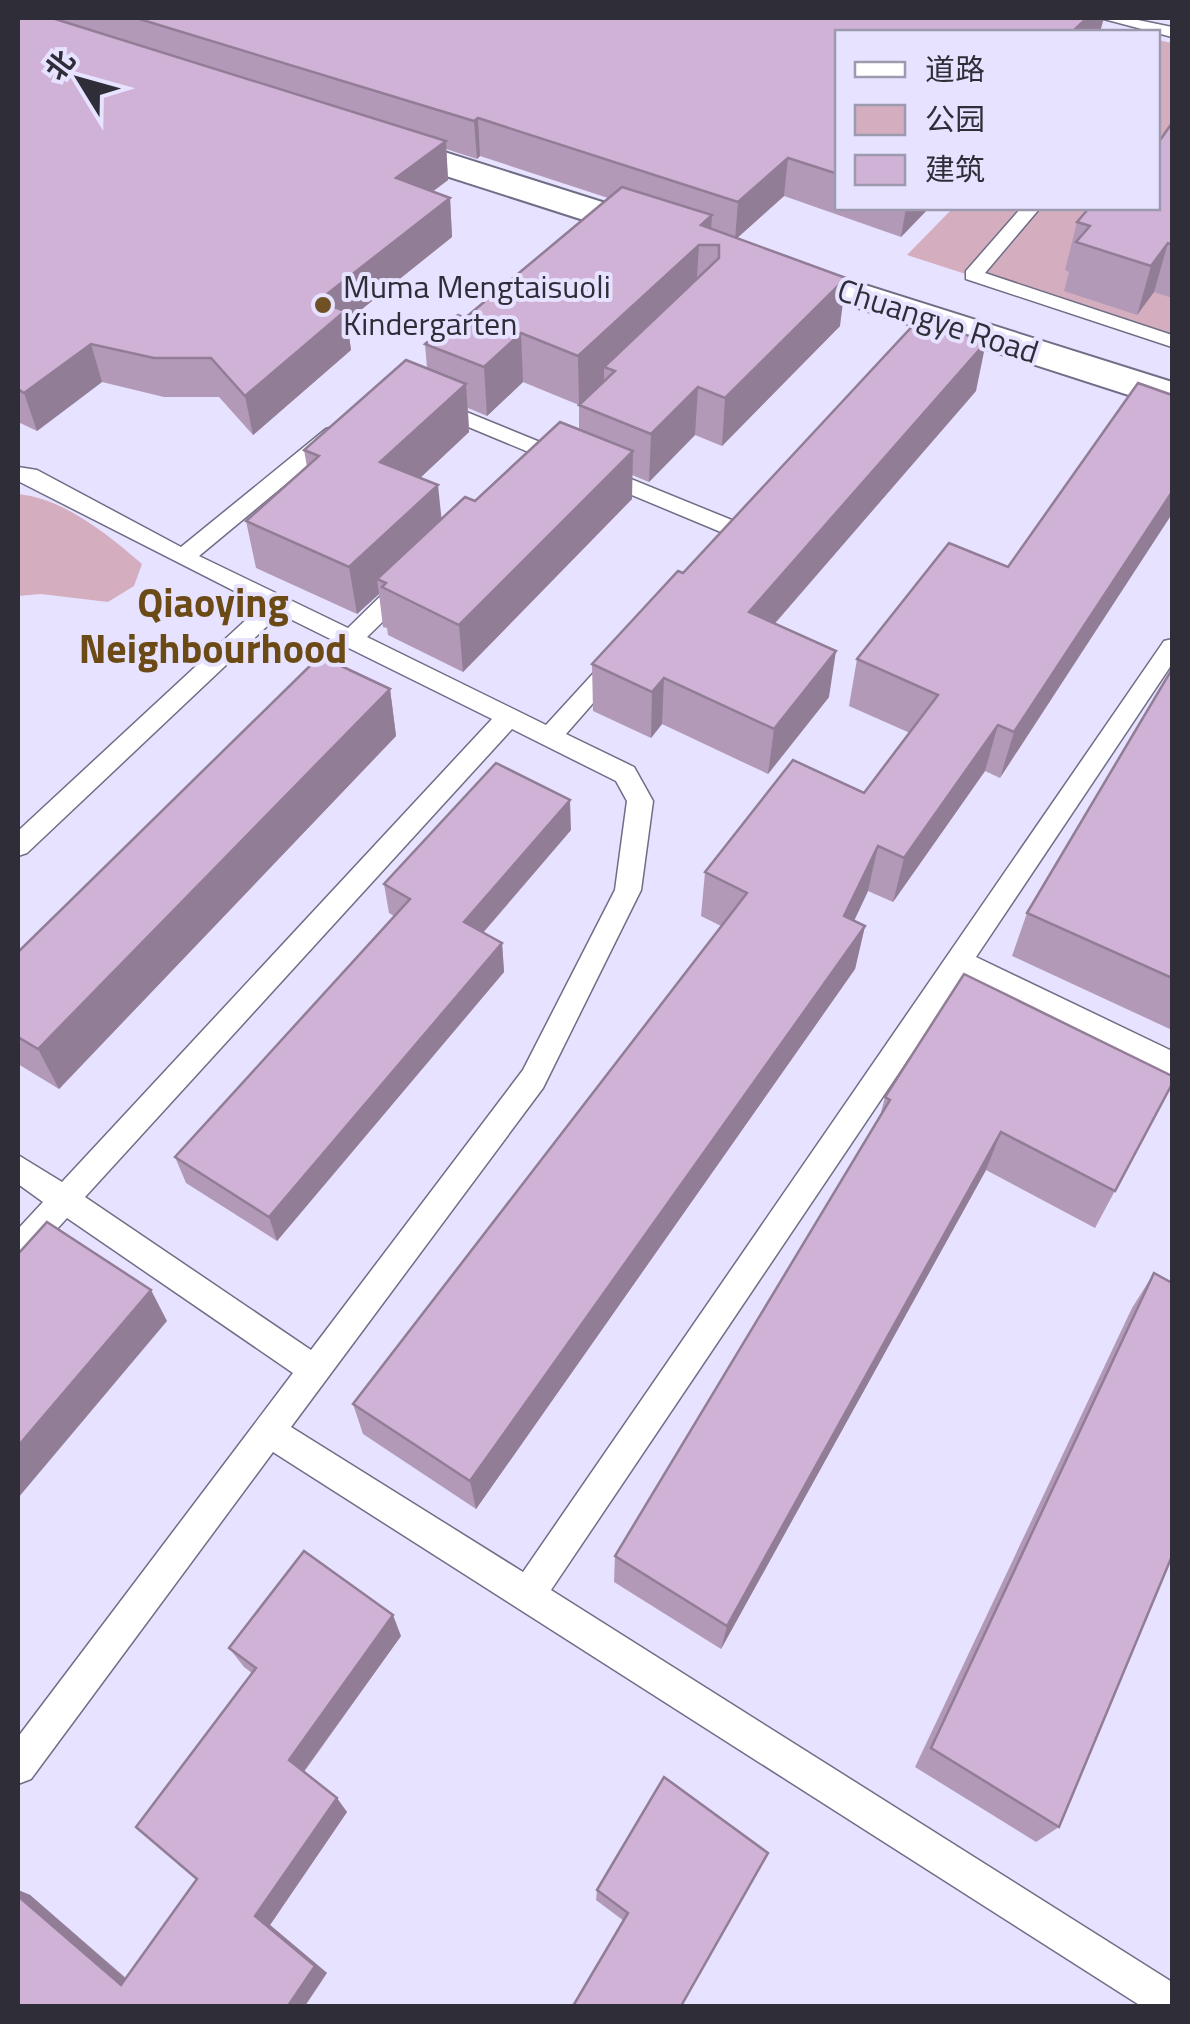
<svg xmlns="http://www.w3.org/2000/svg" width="1190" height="2024" font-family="'Titillium Web','Noto Sans SC',sans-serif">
<rect width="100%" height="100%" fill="#e6e2ff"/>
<g fill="#d4aebf">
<polygon points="1158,40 1172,43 1172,341 907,255 953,208 1158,208"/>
<path d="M 18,494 C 65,499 107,534 142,564 L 134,586 L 108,602 L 41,594 L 18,596 Z"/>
</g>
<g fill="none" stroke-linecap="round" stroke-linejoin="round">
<defs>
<g id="service">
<polygon points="1100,18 1128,18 1172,27 1172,37"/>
<polygon points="1021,208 1040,208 985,273 1172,335 1172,347 966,279 966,271"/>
<polygon points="437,400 744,525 747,530 736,537 728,535 430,411 427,406"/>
<path d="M 333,427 L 344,434 L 340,439 L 199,556 L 348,628 L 398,579 L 414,579 L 417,585 L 414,591 L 367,637 L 546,725 L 610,655 L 626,655 L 630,661 L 566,734 L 634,767 L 653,801 L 641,890 L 543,1088 L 291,1427 L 523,1572 L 1164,641 L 1172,639 L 1172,664 L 976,957 L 1172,1051 L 1172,1076 L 964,976 L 551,1590 L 1172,1982 L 1172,2006 L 1141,2006 L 273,1452 L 31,1779 L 18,1784 L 18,1737 L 293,1373 L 67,1218 L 29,1260 L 18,1264 L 18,1229 L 43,1202 L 18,1184 L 18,1155 L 62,1182 L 492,719 L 280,614 L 27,853 L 18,856 L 18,831 L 262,605 L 18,481 L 18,467 L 37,470 L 181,547 L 326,429 ZM 512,729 L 616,781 L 627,801 L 615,890 L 523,1070 L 311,1350 L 85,1197 Z"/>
</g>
<g id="minor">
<polygon points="378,131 675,225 681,233 675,241 662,244 649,241 365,150 360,142 365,134"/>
<polygon points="773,256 1172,382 1172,409 759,276 754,268 759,260"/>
</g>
</defs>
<use href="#service" stroke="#706d86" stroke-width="3"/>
<use href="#minor" stroke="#706d86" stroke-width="4"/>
<use href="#service" fill="#fff" fill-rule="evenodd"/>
<use href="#minor" fill="#fff" fill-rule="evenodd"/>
</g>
<g fill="#b399b8" fill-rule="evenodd">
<path d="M 18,18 L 1104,18 L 838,32 L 838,208 L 929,208 L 901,237 L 784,196 L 737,238 L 840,326 L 722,446 L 695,435 L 649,482 L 632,475 L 632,499 L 463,672 L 388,635 L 387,628 L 383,627 L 379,594 L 357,614 L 256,568 L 246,521 L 307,467 L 304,450 L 427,368 L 425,344 L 465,318 L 608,198 L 480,156 L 477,159 L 446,149 L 448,180 L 432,192 L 450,198 L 452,237 L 347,321 L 351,350 L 253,435 L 219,397 L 164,397 L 102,382 L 37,431 L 18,422 ZM 523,382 L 579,405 L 579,429 L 475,501 L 441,519 L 420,478 L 469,432 L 468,408 L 487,416 Z"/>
<polygon points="1172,123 1172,298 1154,292 1137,315 1064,291 1069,272 1065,270 1077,222 1158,208"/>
<polygon points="1138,383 1000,778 985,771 893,902 868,891 854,921 865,926 855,969 476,1509 363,1434 353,1404 721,926 701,916 705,872 864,793 910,733 849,706 857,659 1008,567"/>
<polygon points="976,391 775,623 829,697 768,774 662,724 651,738 593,711 592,664 683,573"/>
<polygon points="1172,669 1172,1030 1012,956 1027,913"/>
<polygon points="390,689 396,736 59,1089 18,1064 18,952"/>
<polygon points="571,830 483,933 502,943 504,972 277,1241 186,1183 175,1157 394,916 389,913 384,884"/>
<polygon points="1172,1084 1095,1228 986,1170 721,1649 614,1582 615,1556 879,1120 885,1097"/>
<polygon points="1154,1273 1059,1827 1036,1842 915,1767 1132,1308"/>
<polygon points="401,1636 304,1772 347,1812 270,1925 327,1973 18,2006 18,1890 30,1895 126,1978 197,1879 252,1673 244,1667 229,1648"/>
<polygon points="664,1777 681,2006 624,1921 596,1900 597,1890"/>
</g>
<g fill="#927d96">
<polygon points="1087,18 1104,18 1100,32 1072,32"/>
<polygon points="478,118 480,156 477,159 474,121"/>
<polygon points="446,141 448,180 400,216 396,178"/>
<polygon points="788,158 784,196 735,240 738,202"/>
<polygon points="450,198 452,237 347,321 351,350 253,435 245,396 318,301"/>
<polygon points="906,208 929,208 901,237"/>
<polygon points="712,215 710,245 701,225"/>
<polygon points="1168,243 1154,292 1137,315 1151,266"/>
<polygon points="699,245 696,293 604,367 604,381 579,405 578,356"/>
<polygon points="846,278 840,326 722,446 725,398"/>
<polygon points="521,333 523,382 487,416 484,367"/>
<polygon points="986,342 976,391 744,659 749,612"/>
<polygon points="91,344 102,382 37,431 24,393"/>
<polygon points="466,384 469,432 386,510 380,462"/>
<polygon points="698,387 695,435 649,482 651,434"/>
<polygon points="633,451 632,499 463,672 459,625"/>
<polygon points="438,485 443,533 377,579 379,594 357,614 349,567"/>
<polygon points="1172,492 1172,514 1000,778 1014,732"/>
<polygon points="836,651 829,697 768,774 774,729"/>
<polygon points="664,678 662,724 651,738 652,692"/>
<polygon points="390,689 396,736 59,1089 38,1049"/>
<polygon points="998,725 985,771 893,902 904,858"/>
<polygon points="570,800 571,830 467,951 464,922"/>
<polygon points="878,846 868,891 836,959 844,916"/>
<polygon points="865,926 855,969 476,1509 470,1481"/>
<polygon points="502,943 504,972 277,1241 269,1217"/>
<polygon points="1001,1132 986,1170 721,1649 727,1626"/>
<polygon points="151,1290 167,1321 18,1498 18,1446"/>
<polygon points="393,1615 401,1636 301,1775 289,1760"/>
<polygon points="337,1798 347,1812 270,1925 327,1973 305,2006 288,2006 255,1916"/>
<polygon points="18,1890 30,1895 141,1992 121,1985 18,1896"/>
</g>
<g fill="#d0b2d6" stroke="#927d96" stroke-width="2.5">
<polygon points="18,18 52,18 446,141 396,178 450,198 318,301 345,311 245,396 211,358 154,358 91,344 24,393 18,389"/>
<polygon points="136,18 1087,18 1072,32 838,32 838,174 788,158 738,202 478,118 474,121"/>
<polygon points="1172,123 1172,245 1168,243 1151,266 1076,242 1090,226 1077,222 1089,208 1158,208 1158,143"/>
<polygon points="622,187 712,215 701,225 846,278 725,398 698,387 651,434 579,405 615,371 604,367 719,258 719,245 699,245 578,356 521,333 484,367 425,344 458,315 465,318"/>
<polygon points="920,318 986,342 749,612 836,651 774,729 664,678 652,692 592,664 678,571 683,573"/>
<polygon points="406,360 466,384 380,462 438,485 349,567 246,521 319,456 304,450"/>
<polygon points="1138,383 1172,395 1172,492 1014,732 998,725 904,858 878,846 844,916 865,926 470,1481 353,1404 747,893 705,872 793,760 864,793 938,695 857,659 949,543 1008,567"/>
<polygon points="560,422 633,451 459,625 382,587 386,583 377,579 465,497 475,501"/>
<polygon points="320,656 390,689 38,1049 18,1037 18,952"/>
<polygon points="1172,669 1172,978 1027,913"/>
<polygon points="496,763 570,800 464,922 502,943 269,1217 175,1157 410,899 384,884"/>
<polygon points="964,974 1172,1076 1172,1084 1115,1191 1001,1132 727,1626 615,1556 890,1100 885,1097"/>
<polygon points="47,1222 151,1290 18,1446 18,1254"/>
<polygon points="1154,1273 1172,1283 1172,1556 1059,1827 931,1748"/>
<polygon points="304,1551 393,1615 289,1760 337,1798 255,1916 315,1966 288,2006 18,2006 18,1896 121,1985 197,1879 136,1827 256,1668 229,1648"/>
<polygon points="664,1777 768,1853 681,2006 573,2006 628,1913 597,1890"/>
</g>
<circle fill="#6f5125" stroke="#e6e2ff" stroke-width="4" cx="323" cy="305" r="10"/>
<g text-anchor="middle" stroke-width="8" stroke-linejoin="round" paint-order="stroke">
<g font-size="32" fill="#2f2d38" stroke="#e6e2ff" text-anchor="start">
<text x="343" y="298">Muma Mengtaisuoli<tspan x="343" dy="37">Kindergarten</tspan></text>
</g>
<g font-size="32" fill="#2f2d38" stroke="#e6e2ff">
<text transform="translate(938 321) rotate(18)" y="11">Chuangye Road</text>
</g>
<g font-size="40" font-weight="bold" fill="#6b4a16" stroke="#e6e2ff">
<text x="213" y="617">Qiaoying<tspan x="213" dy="46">Neighbourhood</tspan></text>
</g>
</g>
<rect width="1190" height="2024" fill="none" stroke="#2f2d38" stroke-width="40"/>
<rect x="835" y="30" width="325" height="180" fill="#e6e2ff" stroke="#9d9aaf" stroke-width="2.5"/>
<rect x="855" y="62" width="50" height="15" fill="#ffffff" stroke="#9d9aaf" stroke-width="2.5"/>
<text x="925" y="80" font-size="30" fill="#2f2d38">道路</text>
<rect x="855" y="105" width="50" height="30" fill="#d4aebf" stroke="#9d9aaf" stroke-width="2.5"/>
<text x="925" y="130" font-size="30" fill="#2f2d38">公园</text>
<rect x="855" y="155" width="50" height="30" fill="#d0b2d6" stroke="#9d9aaf" stroke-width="2.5"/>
<text x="925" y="180" font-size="30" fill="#2f2d38">建筑</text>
<g transform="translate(80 80) rotate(307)" stroke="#e6e2ff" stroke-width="8" paint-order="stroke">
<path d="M0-8L18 38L0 25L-18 38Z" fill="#2f2d38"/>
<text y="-15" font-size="28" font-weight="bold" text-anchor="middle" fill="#2f2d38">北</text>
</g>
</svg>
